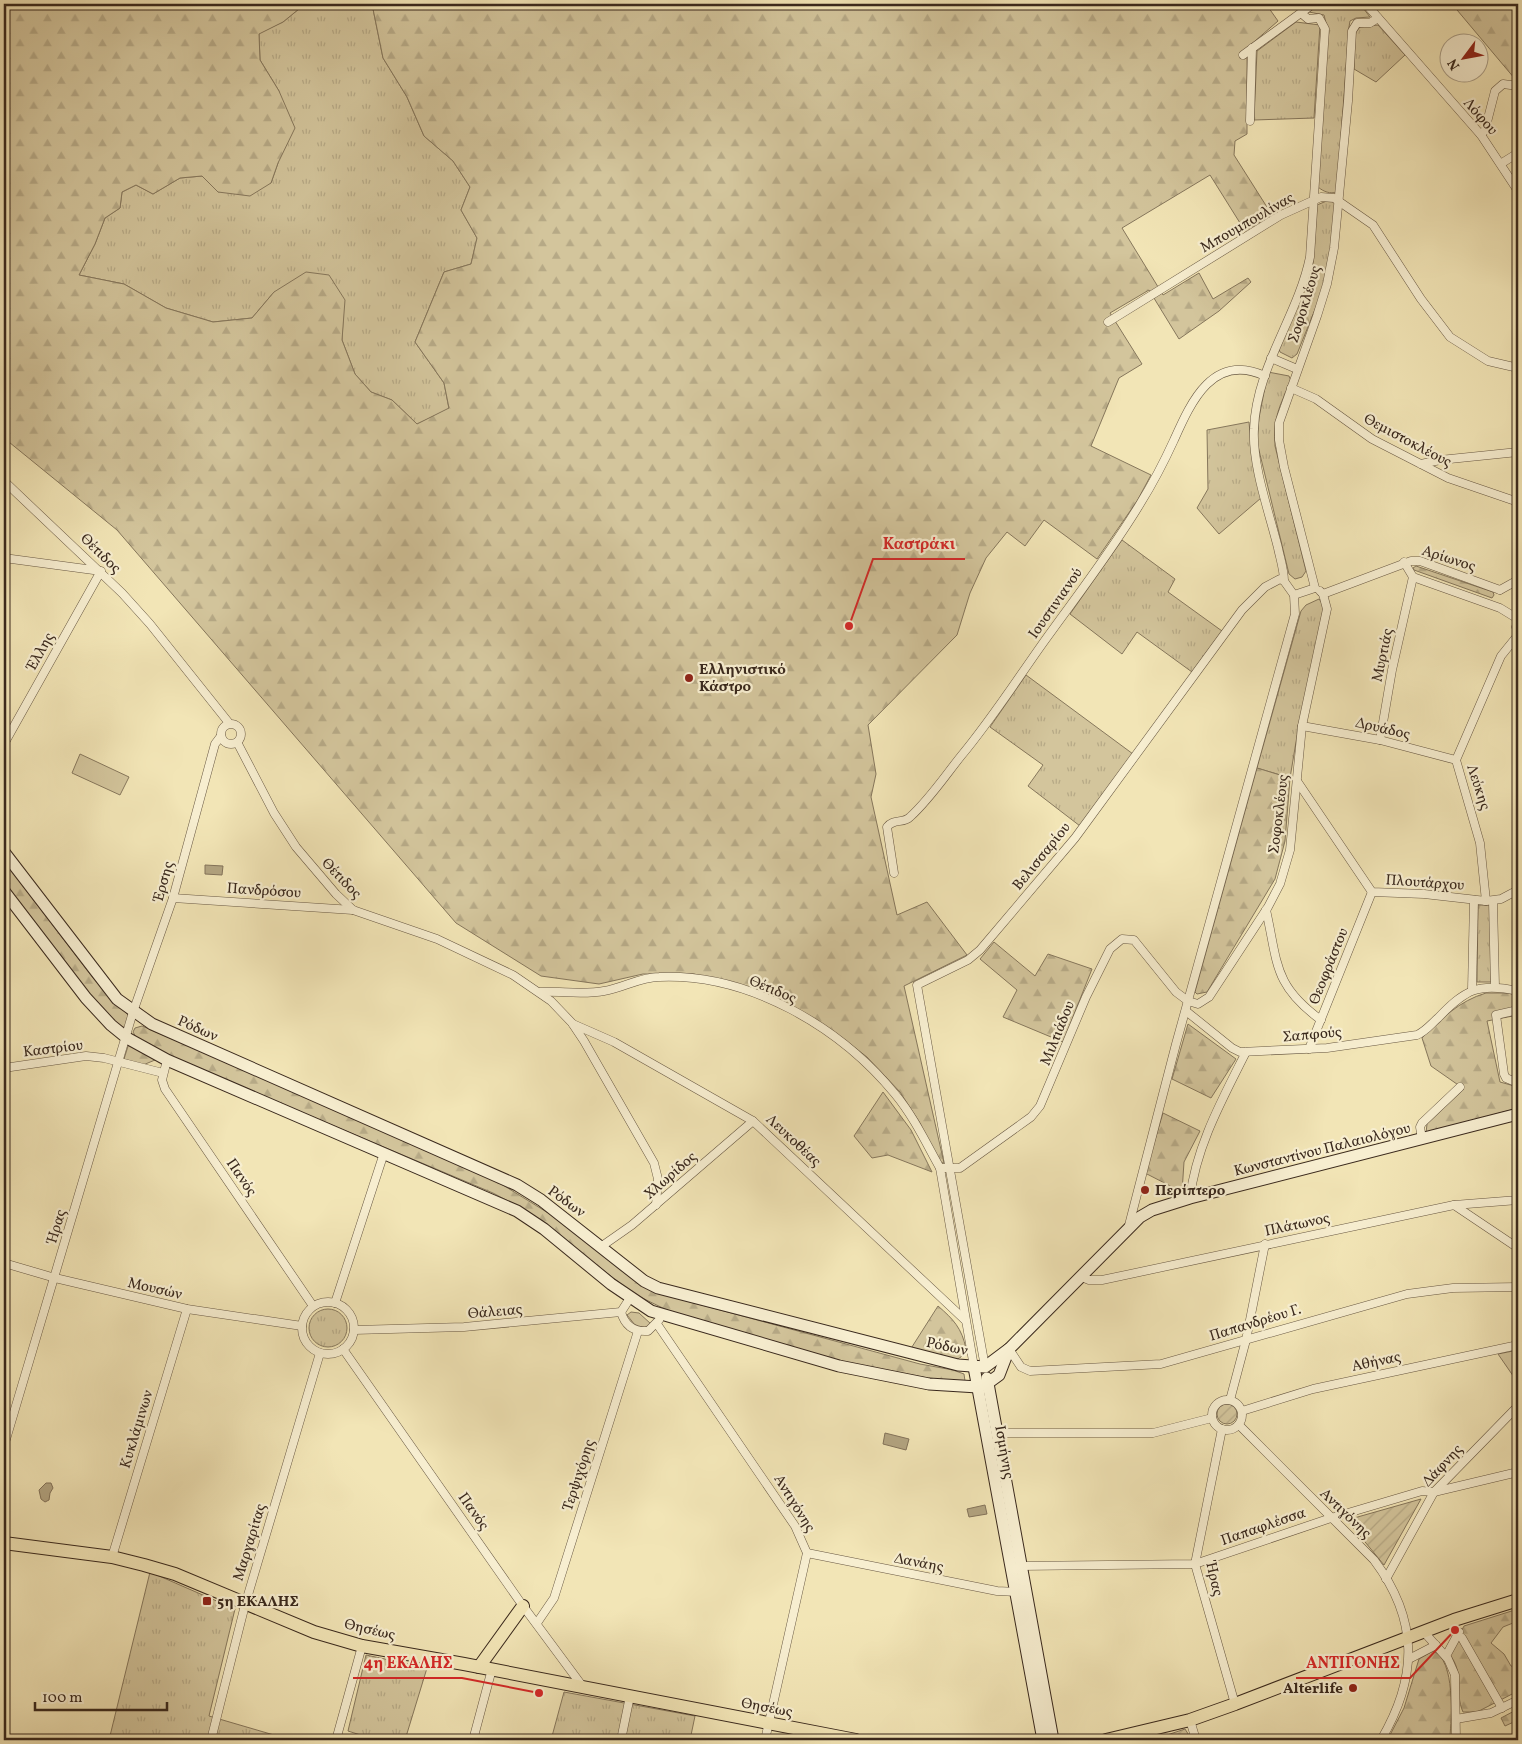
<svg xmlns="http://www.w3.org/2000/svg" width="1522" height="1744" font-family="Vollkorn,serif">
<defs>
<pattern id="grass-tufts" width="24" height="20" patternUnits="userSpaceOnUse" patternTransform="scale(1.25)"><rect width="24" height="20" fill="#d3c59c"/><path d="M3 7l-1-3M5 7V3M7 7l1-3M15 17l-1-3M17 17v-4M19 17l1-3" fill="none" stroke="#b6a986"/></pattern>
<pattern id="forest-firs" width="22" height="20" patternUnits="userSpaceOnUse" patternTransform="scale(1.25)"><rect width="22" height="20" fill="#d3c59c"/><path d="M5 1l3.5 6h-7zM16 11l3.5 6h-7z" fill="#b6a986"/></pattern>
<pattern id="garden-furrows" width="10" height="10" patternUnits="userSpaceOnUse" patternTransform="scale(1.25)"><rect width="10" height="10" fill="#d3c59c"/><path d="M-1 1l2-2M0 10L10 0M9 11l2-2" fill="none" stroke="#b6a986"/></pattern>
</defs>
<rect width="100%" height="100%" fill="#f2e5b6"/>
<filter id="stains"><feTurbulence type="fractalNoise" baseFrequency=".004" numOctaves="4"/><feColorMatrix values="0 0 0 0 .2 0 0 0 0 .09 0 0 0 0 .02 0 0 0 .5 -.17"/></filter>
<radialGradient id="worn" r=".72"><stop offset=".6" stop-color="#630" stop-opacity="0"/><stop offset="1" stop-color="#630" stop-opacity=".3"/></radialGradient>
<g fill="url(#grass-tufts)" stroke="#86775c">
<polygon points="305,4 372,4 383,58 407,97 424,136 453,161 470,187 461,210 477,238 471,264 444,272 415,342 444,383 449,409 417,424 392,400 371,392 355,374 342,340 344,300 274,292 252,318 213,322 166,308 124,284 79,275 95,244 105,218 120,208 122,192 136,185 153,194 180,178 202,176 218,192 271,183 278,163 279,91 260,60 259,33 283,22"/>
<path d="M 1320,4 L 1360,4 L 1370,17 L 1356,18 L 1350,21 L 1349,27 L 1337,192 C 1330,194 1324,192 1318,187 L 1327,27 L 1324,15 L 1309,12 Z"/>
<polygon points="1296,22 1320,25 1314,118 1254,120 1257,51"/>
<polygon points="1378,25 1405,55 1376,82 1354,69 1355,33 1360,27"/>
<polygon points="1329,200 1335,203 1330,255 1322,292 1297,354 1292,358 1280,352 1279,349 1313,263 1317,205"/>
<path d="M 1268,372 L 1289,376 L 1291,381 C 1279,407 1273,418 1275,446 L 1306,571 L 1302,577 L 1295,579 L 1289,574 L 1257,442 L 1259,418 Z"/>
<polygon points="1249,422 1252,455 1261,498 1219,534 1197,508 1208,489 1207,430"/>
<polygon points="1122,540 1175,579 1168,592 1222,631 1192,672 1137,632 1122,654 1070,614"/>
<polygon points="1319,599 1324,606 1299,724 1290,778 1257,768 1301,611 1306,605"/>
<polygon points="1026,675 1133,754 1080,826 1028,786 1043,765 990,727"/>
<polygon points="1478,905 1491,905 1491,982 1477,982"/>
<circle cx="328" cy="1328" r="19"/>
<polygon points="631,1312 639,1313 651,1324 642,1329 635,1325 627,1315"/>
<polygon points="150,1572 235,1609 209,1716 291,1740 109,1740"/>
<polygon points="366,1655 427,1668 405,1740 376,1740 348,1731"/>
<polygon points="564,1692 695,1716 690,1740 551,1740"/>
</g>
<g fill="url(#forest-firs)" stroke="#86775c">
<polygon points="4,4 305,4 283,22 259,34 260,60 279,91 295,128 278,163 271,183 250,196 218,192 202,176 180,178 153,194 136,185 122,192 120,208 105,218 95,244 79,275 124,284 166,308 213,322 252,318 274,292 306,272 329,275 345,300 342,340 355,374 371,392 392,400 417,424 449,408 444,383 415,342 444,272 471,264 477,238 461,210 470,187 453,161 424,136 407,97 383,58 372,4 1266,4 1278,21 1247,48 1247,134 1235,141 1234,155 1272,215 1245,231 1210,175 1122,228 1163,295 1199,273 1213,299 1248,278 1251,282 1219,311 1179,339 1149,290 1110,313 1142,364 1119,378 1091,446 1151,475 1137,501 1097,559 1044,520 1025,546 1007,532 986,558 970,593 957,635 868,725 876,774 871,797 897,915 927,902 967,955 904,986 944,1163 938,1162 920,1123 900,1092 867,1057 841,1037 776,999 694,974 643,974 599,984 541,976 456,923 117,530 4,438"/>
<polygon points="1452,4 1518,4 1518,80 1515,79"/>
<polygon points="1416,566 1493,592 1494,595 1492,598 1414,570 1413,568"/>
<polygon points="1257,768 1290,778 1285,841 1275,879 1207,992 1197,994 1195,992"/>
<polygon points="4,861 93,978 128,1015 128,1021 125,1027 119,1027 84,989 4,885"/>
<polygon points="994,942 1035,976 1048,954 1092,969 1063,1042 1003,1017 1017,990 980,959"/>
<path d="M 1486,993 L 1507,993 L 1518,995 L 1518,1015 L 1487,1021 L 1500,1082 L 1518,1087 L 1518,1108 L 1426,1133 L 1427,1124 L 1464,1089 L 1431,1066 L 1422,1038 C 1441,1019 1459,1001 1486,993 Z"/>
<polygon points="1188,1024 1236,1059 1211,1098 1172,1079"/>
<polygon points="142,1026 485,1174 566,1224 661,1294 920,1364 953,1370 964,1374 965,1381 944,1381 835,1361 671,1312 634,1294 527,1211 493,1193 175,1059 137,1039 133,1032 135,1028"/>
<polygon points="129,1043 155,1060 143,1065 124,1059"/>
<polygon points="883,1092 911,1130 932,1172 888,1155 872,1158 854,1136"/>
<polygon points="1163,1113 1200,1131 1184,1162 1182,1192 1145,1173"/>
<path d="M 938,1306 C 953,1319 962,1328 966,1349 L 961,1357 L 954,1361 L 910,1350 Z"/>
<polygon points="1518,1350 1518,1383 1498,1354"/>
<path d="M 1518,1609 L 1518,1621 L 1503,1627 L 1491,1643 L 1504,1654 L 1511,1666 L 1518,1668 L 1518,1691 L 1477,1712 L 1463,1712 C 1454,1692 1465,1672 1449,1654 L 1464,1626 Z"/>
<path d="M 1433,1651 C 1456,1660 1451,1718 1450,1738 L 1390,1735 L 1404,1708 L 1419,1659 Z"/>
<polygon points="1518,1709 1518,1720 1505,1726 1501,1718"/>
</g>
<g fill="url(#garden-furrows)" stroke="#86775c">
<circle cx="1227" cy="1414" r="10"/>
<polygon points="1421,1499 1384,1565 1347,1520"/>
<polygon points="1185,1729 1192,1740 1154,1740 1155,1739"/>
</g>
<polygon fill="#d3c59c" stroke="#86775c" points="80,754 129,777 120,795 72,773"/>
<g fill="#b3a582" stroke="#83735a">
<polygon points="205,865 223,866 222,875 205,874"/>
<polygon points="885,1433 909,1439 906,1450 883,1444"/>
<polygon points="46,1483 51,1483 53,1488 50,1493 49,1500 45,1502 41,1499 39,1490"/>
<polygon points="985,1505 987,1514 969,1517 967,1509"/>
</g>
<g fill="none" stroke-linecap="round" stroke-linejoin="round">
<defs>
<g id="street">
<polyline points="1366,4 1481,135 1518,191"/>
<polyline points="1243,55 1313,4"/>
<polyline points="1250,121 1252,48"/>
<polyline points="1481,135 1485,130 1495,91 1503,84 1518,86"/>
<polyline points="1502,163 1518,153"/>
<polyline points="1108,322 1281,215 1321,197 1334,198 1373,225 1421,299 1450,337 1488,361 1518,368"/>
<polyline points="1271,358 1297,369"/>
<polyline points="1291,388 1316,399 1372,439 1448,478 1518,502"/>
<polyline points="1421,464 1440,460 1518,452"/>
<polyline points="4,481 122,593 150,624 229,723"/>
<polyline points="4,558 101,571 4,744"/>
<polyline points="1404,562 1413,577 1500,608 1518,619"/>
<polyline points="1315,588 1284,467 1279,440 1279,423 1317,316 1327,284 1334,248 1348,101 1352,31 1357,23 1370,23 1378,18"/>
<polyline points="1500,590 1518,580"/>
<polyline points="1320,591 1323,594 1411,561 1420,561 1500,590"/>
<polyline points="1294,595 1315,588"/>
<polyline points="1518,621 1516,627 1518,632"/>
<circle cx="231" cy="734" r="10"/>
<polyline points="1302,726 1380,740 1456,760"/>
<polyline points="1380,740 1392,670 1413,577"/>
<polyline points="237,742 274,813 296,847 336,894 353,910 437,939 513,975 551,1001 572,1023 584,1041 654,1163 658,1179 656,1205"/>
<polyline points="1297,781 1372,892 1424,894 1486,901 1501,899 1518,890"/>
<path d="M 894,873 L 887,827 C 894,818 903,824 910,817 C 929,800 945,776 961,756 C 991,720 1016,681 1043,643 C 1076,597 1111,552 1140,504 C 1153,483 1164,462 1174,440 C 1191,402 1213,352 1265,376"/>
<polyline points="173,898 353,910"/>
<polyline points="1486,901 1480,843 1456,760 1501,656 1518,635"/>
<polyline points="1493,901 1495,987"/>
<path d="M 1266,910 C 1278,963 1273,985 1321,1020"/>
<polyline points="1472,990 1474,900"/>
<path d="M 540,992 C 561,991 584,995 604,991 C 623,988 640,977 659,977 C 749,973 840,1027 895,1094 C 914,1117 926,1143 940,1168 L 960,1168 L 1031,1117 L 1040,1106 L 1086,997 L 1110,949 L 1122,939 L 1134,940 L 1176,992 L 1188,1001 L 1198,1004 L 1209,997 L 1268,907 L 1280,884 L 1290,850 L 1302,726 L 1327,609 L 1323,594"/>
<polyline points="1518,1010 1496,1015 1504,1074 1506,1078 1518,1083"/>
<path d="M 1186,1011 L 1232,1048 L 1240,1052 L 1327,1048 L 1417,1035 C 1426,1031 1431,1024 1438,1018 C 1465,990 1478,982 1518,991"/>
<polyline points="573,1024 614,1042 753,1121 965,1320"/>
<polyline points="1309,1049 1372,892"/>
<polyline points="167,1060 162,1080 165,1089 313,1306"/>
<polyline points="4,1068 86,1056 104,1058 163,1073"/>
<polyline points="1422,1139 1420,1127 1422,1123 1460,1087"/>
<polyline points="940,1168 974,1367"/>
<path d="M 1190,1198 C 1196,1146 1223,1098 1246,1052"/>
<polyline points="1454,1205 1518,1248"/>
<path d="M 1128,1229 L 1176,1044 L 1295,614 L 1294,595 L 1284,581 C 1284,570 1280,558 1278,548 C 1269,512 1252,465 1254,429 C 1256,367 1298,316 1310,257 L 1325,29 L 1319,18 L 1308,19 L 1301,13"/>
<polyline points="602,1246 632,1225 753,1121"/>
<polyline points="4,1263 55,1278 187,1309 302,1326"/>
<polyline points="1082,1277 1089,1280 1102,1280 1454,1205 1518,1200"/>
<circle cx="328" cy="1328" r="26"/>
<polyline points="335,1303 384,1153"/>
<path d="M 621,1312 C 625,1326 634,1332 648,1331 L 659,1320"/>
<polyline points="657,1324 795,1526 807,1553 765,1740"/>
<polyline points="354,1330 464,1327 621,1312 630,1298"/>
<polyline points="343,1349 523,1606 583,1687"/>
<polyline points="1009,1349 1021,1367 1030,1371 1161,1364 1407,1294 1453,1288 1518,1287"/>
<polyline points="985,1367 917,985 968,960 980,950 1075,838 1242,610 1265,587 1280,579 1284,581"/>
<circle cx="1227" cy="1415" r="15"/>
<polyline points="1230,1400 1246,1340 1265,1244"/>
<polyline points="1242,1411 1313,1389 1518,1345"/>
<path d="M 1239,1425 L 1374,1560 C 1419,1620 1418,1677 1381,1740"/>
<polyline points="1222,1429 1195,1564 1235,1704"/>
<polyline points="997,1433 1153,1433 1212,1418"/>
<polyline points="4,1446 133,1012 173,898 215,744 221,736"/>
<polyline points="807,1553 997,1591 1018,1592"/>
<polyline points="112,1557 187,1309"/>
<polyline points="1019,1566 1195,1564 1331,1518 1422,1491 1434,1492 1518,1472"/>
<polyline points="1386,1579 1434,1492 1518,1406"/>
<polyline points="537,1623 554,1598 638,1331"/>
<polyline points="1423,1631 1448,1659 1455,1675 1456,1740"/>
<polyline points="1462,1638 1502,1708"/>
<polyline points="1446,1656 1459,1632"/>
<polyline points="1409,1659 1436,1645"/>
<polyline points="1456,1719 1491,1713 1518,1700"/>
<polyline points="1190,1720 1196,1740"/>
<polyline points="211,1740 245,1605 320,1353"/>
<polyline points="336,1740 362,1646"/>
<polyline points="473,1740 492,1669"/>
<polyline points="621,1740 630,1696"/>
</g>
<g id="secondary">
<polyline points="4,852 117,999 152,1024 517,1185 541,1200 644,1281 658,1288 958,1365 985,1367 1009,1349 1140,1217 1152,1210 1190,1198 1518,1114"/>
<polyline points="4,891 86,998 111,1025 127,1038 167,1060 517,1211 544,1229 611,1284 651,1311 839,1366 929,1384 978,1387 988,1383 999,1375 1009,1349"/>
<polyline points="974,1367 1043,1740"/>
<polyline points="987,1378 1053,1740"/>
</g>
<g id="primary">
<polyline points="4,1543 112,1557 144,1565 175,1574 314,1632 362,1646 464,1664 856,1740"/>
<polyline points="479,1667 523,1606"/>
<polyline points="1106,1740 1190,1720 1235,1704 1454,1620 1518,1600"/>
</g>
</defs>
<use href="#street" stroke="#685843" stroke-width="9"/>
<use href="#secondary" stroke="#3a291d" stroke-width="13"/>
<use href="#primary" stroke="#3a291d" stroke-width="14"/>
<use href="#street" stroke="#f7eed0" stroke-width="8"/>
<use href="#secondary" stroke="#f7eed0" stroke-width="11"/>
<use href="#primary" stroke="#f2e5b6" stroke-width="12"/>
</g>
<g fill="#8f2418" stroke="#f7eed0" stroke-width="2">
<circle cx="689" cy="678" r="5"/>
<circle cx="1145" cy="1190" r="5"/>
<rect x="202" y="1596" width="10" height="10" rx="2.5"/>
<circle cx="1353" cy="1688" r="5"/>
</g>
<g text-anchor="middle" stroke-width="4.5" stroke-linejoin="round" paint-order="stroke">
<g font-size="15" fill="#3a291d" stroke="#f7eed0">
<text transform="translate(1481 116) rotate(49)" y="5">Λόφου</text>
<text transform="translate(1247 222) rotate(-30)" y="5">Μπουμπουλίνας</text>
<text transform="translate(1304 304) rotate(-73)" y="5">Σοφοκλέους</text>
<text transform="translate(1408 440) rotate(28)" y="5">Θεμιστοκλέους</text>
<text transform="translate(101 553) rotate(44)" y="5">Θέτιδος</text>
<text transform="translate(1449 558) rotate(18)" y="5">Αρίωνος</text>
<text transform="translate(1055 603) rotate(-55)" y="5">Ιουστινιανού</text>
<text transform="translate(40 651) rotate(-61)" y="5">Έλλης</text>
<text transform="translate(1382 655) rotate(-78)" y="5">Μυρτιάς</text>
<text transform="translate(1383 728) rotate(13)" y="5">Δρυάδος</text>
<text transform="translate(1479 787) rotate(72)" y="5">Λεύκης</text>
<text transform="translate(1278 814) rotate(-83)" y="5">Σοφοκλέους</text>
<text transform="translate(1041 856) rotate(-51)" y="5">Βελισσαρίου</text>
<text transform="translate(342 878) rotate(46)" y="5">Θέτιδος</text>
<text transform="translate(163 881) rotate(-74)" y="5">Έρσης</text>
<text transform="translate(1425 882) rotate(4)" y="5">Πλουτάρχου</text>
<text transform="translate(264 890) rotate(4)" y="5">Πανδρόσου</text>
<text transform="translate(1328 966) rotate(-68)" y="5">Θεοφράστου</text>
<text transform="translate(773 989) rotate(23)" y="5">Θέτιδος</text>
<text transform="translate(198 1028) rotate(24)" y="5">Ρόδων</text>
<text transform="translate(1057 1033) rotate(-68)" y="5">Μιλτιάδου</text>
<text transform="translate(1312 1034) rotate(-5)" y="5">Σαπφούς</text>
<text transform="translate(53 1048) rotate(-7)" y="5">Καστρίου</text>
<text transform="translate(794 1140) rotate(43)" y="5">Λευκοθέας</text>
<text transform="translate(1322 1149) rotate(-14)" y="5">Κωνσταντίνου Παλαιολόγου</text>
<text transform="translate(670 1175) rotate(-41)" y="5">Χλωρίδος</text>
<text transform="translate(242 1177) rotate(56)" y="5">Πανός</text>
<text transform="translate(567 1201) rotate(36)" y="5">Ρόδων</text>
<text transform="translate(1297 1224) rotate(-12)" y="5">Πλάτωνος</text>
<text transform="translate(56 1226) rotate(-73)" y="5">Ήρας</text>
<text transform="translate(155 1288) rotate(13)" y="5">Μουσών</text>
<text transform="translate(495 1311) rotate(-5)" y="5">Θάλειας</text>
<text transform="translate(1255 1322) rotate(-17)" y="5">Παπανδρέου Γ.</text>
<text transform="translate(947 1346) rotate(12)" y="5">Ρόδων</text>
<text transform="translate(1376 1361) rotate(-12)" y="5">Αθήνας</text>
<text transform="translate(136 1429) rotate(-73)" y="5">Κυκλάμινων</text>
<text transform="translate(1005 1452) rotate(80)" y="5">Ισμήνης</text>
<text transform="translate(1442 1465) rotate(-47)" y="5">Δάφνης</text>
<text transform="translate(578 1475) rotate(-72)" y="5">Τερψιχόρης</text>
<text transform="translate(795 1503) rotate(58)" y="5">Αντιγόνης</text>
<text transform="translate(474 1511) rotate(55)" y="5">Πανός</text>
<text transform="translate(1346 1513) rotate(44)" y="5">Αντιγόνης</text>
<text transform="translate(1263 1526) rotate(-19)" y="5">Παπαφλέσσα</text>
<text transform="translate(249 1542) rotate(-73)" y="5">Μαργαρίτας</text>
<text transform="translate(919 1562) rotate(11)" y="5">Δανάης</text>
<text transform="translate(1215 1579) rotate(77)" y="5">Ήρας</text>
<text transform="translate(370 1629) rotate(13)" y="5">Θησέως</text>
<text transform="translate(767 1707) rotate(11)" y="5">Θησέως</text>
</g>
<g font-size="15" font-weight="bold" fill="#3a291d" stroke="#f7eed0" text-anchor="start">
<text x="699" y="674">Ελληνιστικό<tspan x="699" dy="17">Κάστρο</tspan></text>
<text x="1155" y="1195">Περίπτερο</text>
<text x="217" y="1606">5η ΕΚΑΛΗΣ</text>
<text x="1343" y="1693" text-anchor="end">Alterlife</text>
</g>
</g>
<path fill="none" stroke="#d62828" stroke-width="2" d="M849 626L873 559H965M1455 1630L1410 1678H1296M539 1693L462 1678H353"/>
<g fill="#d62828" stroke="#f7eed0" stroke-width="2">
<circle cx="849" cy="626" r="5"/>
<circle cx="1455" cy="1630" r="5"/>
<circle cx="539" cy="1693" r="5"/>
</g>
<g font-size="16" text-anchor="middle" font-weight="bold" fill="#d62828" stroke="#f7eed0" stroke-width="4.5" stroke-linejoin="round" paint-order="stroke">
<text x="919" y="549">Καστράκι</text>
<text x="1353" y="1668">ΑΝΤΙΓΟΝΗΣ</text>
<text x="408" y="1668">4η ΕΚΑΛΗΣ</text>
</g>
<rect width="1522" height="1744" fill="none" stroke="#f2e5b6" stroke-width="20"/>
<rect x="5" y="5" width="1512" height="1734" fill="none" stroke="#3a291d" stroke-width="2.5"/>
<rect x="10" y="10" width="1502" height="1724" fill="none" stroke="#3a291d"/>
<g transform="translate(1464 58) rotate(238)"><circle r="24" fill="#f7eed0" stroke="#ab9f88"/>
<path d="M0-4L9 19L0 12L-9 19Z" fill="#8f2418"/>
<text y="-8" font-size="14" font-weight="bold" text-anchor="middle" fill="#3a291d">N</text>
</g>
<path d="M35 1702v8h132v-8" fill="none" stroke="#3a291d" stroke-width="2.5"/>
<text x="42" y="1702" font-size="15" fill="#3a291d" stroke="#f7eed0" stroke-width="4" paint-order="stroke">100 m</text>
<rect width="100%" height="100%" filter="url(#stains)"/>
<rect width="100%" height="100%" fill="url(#worn)"/>
</svg>
